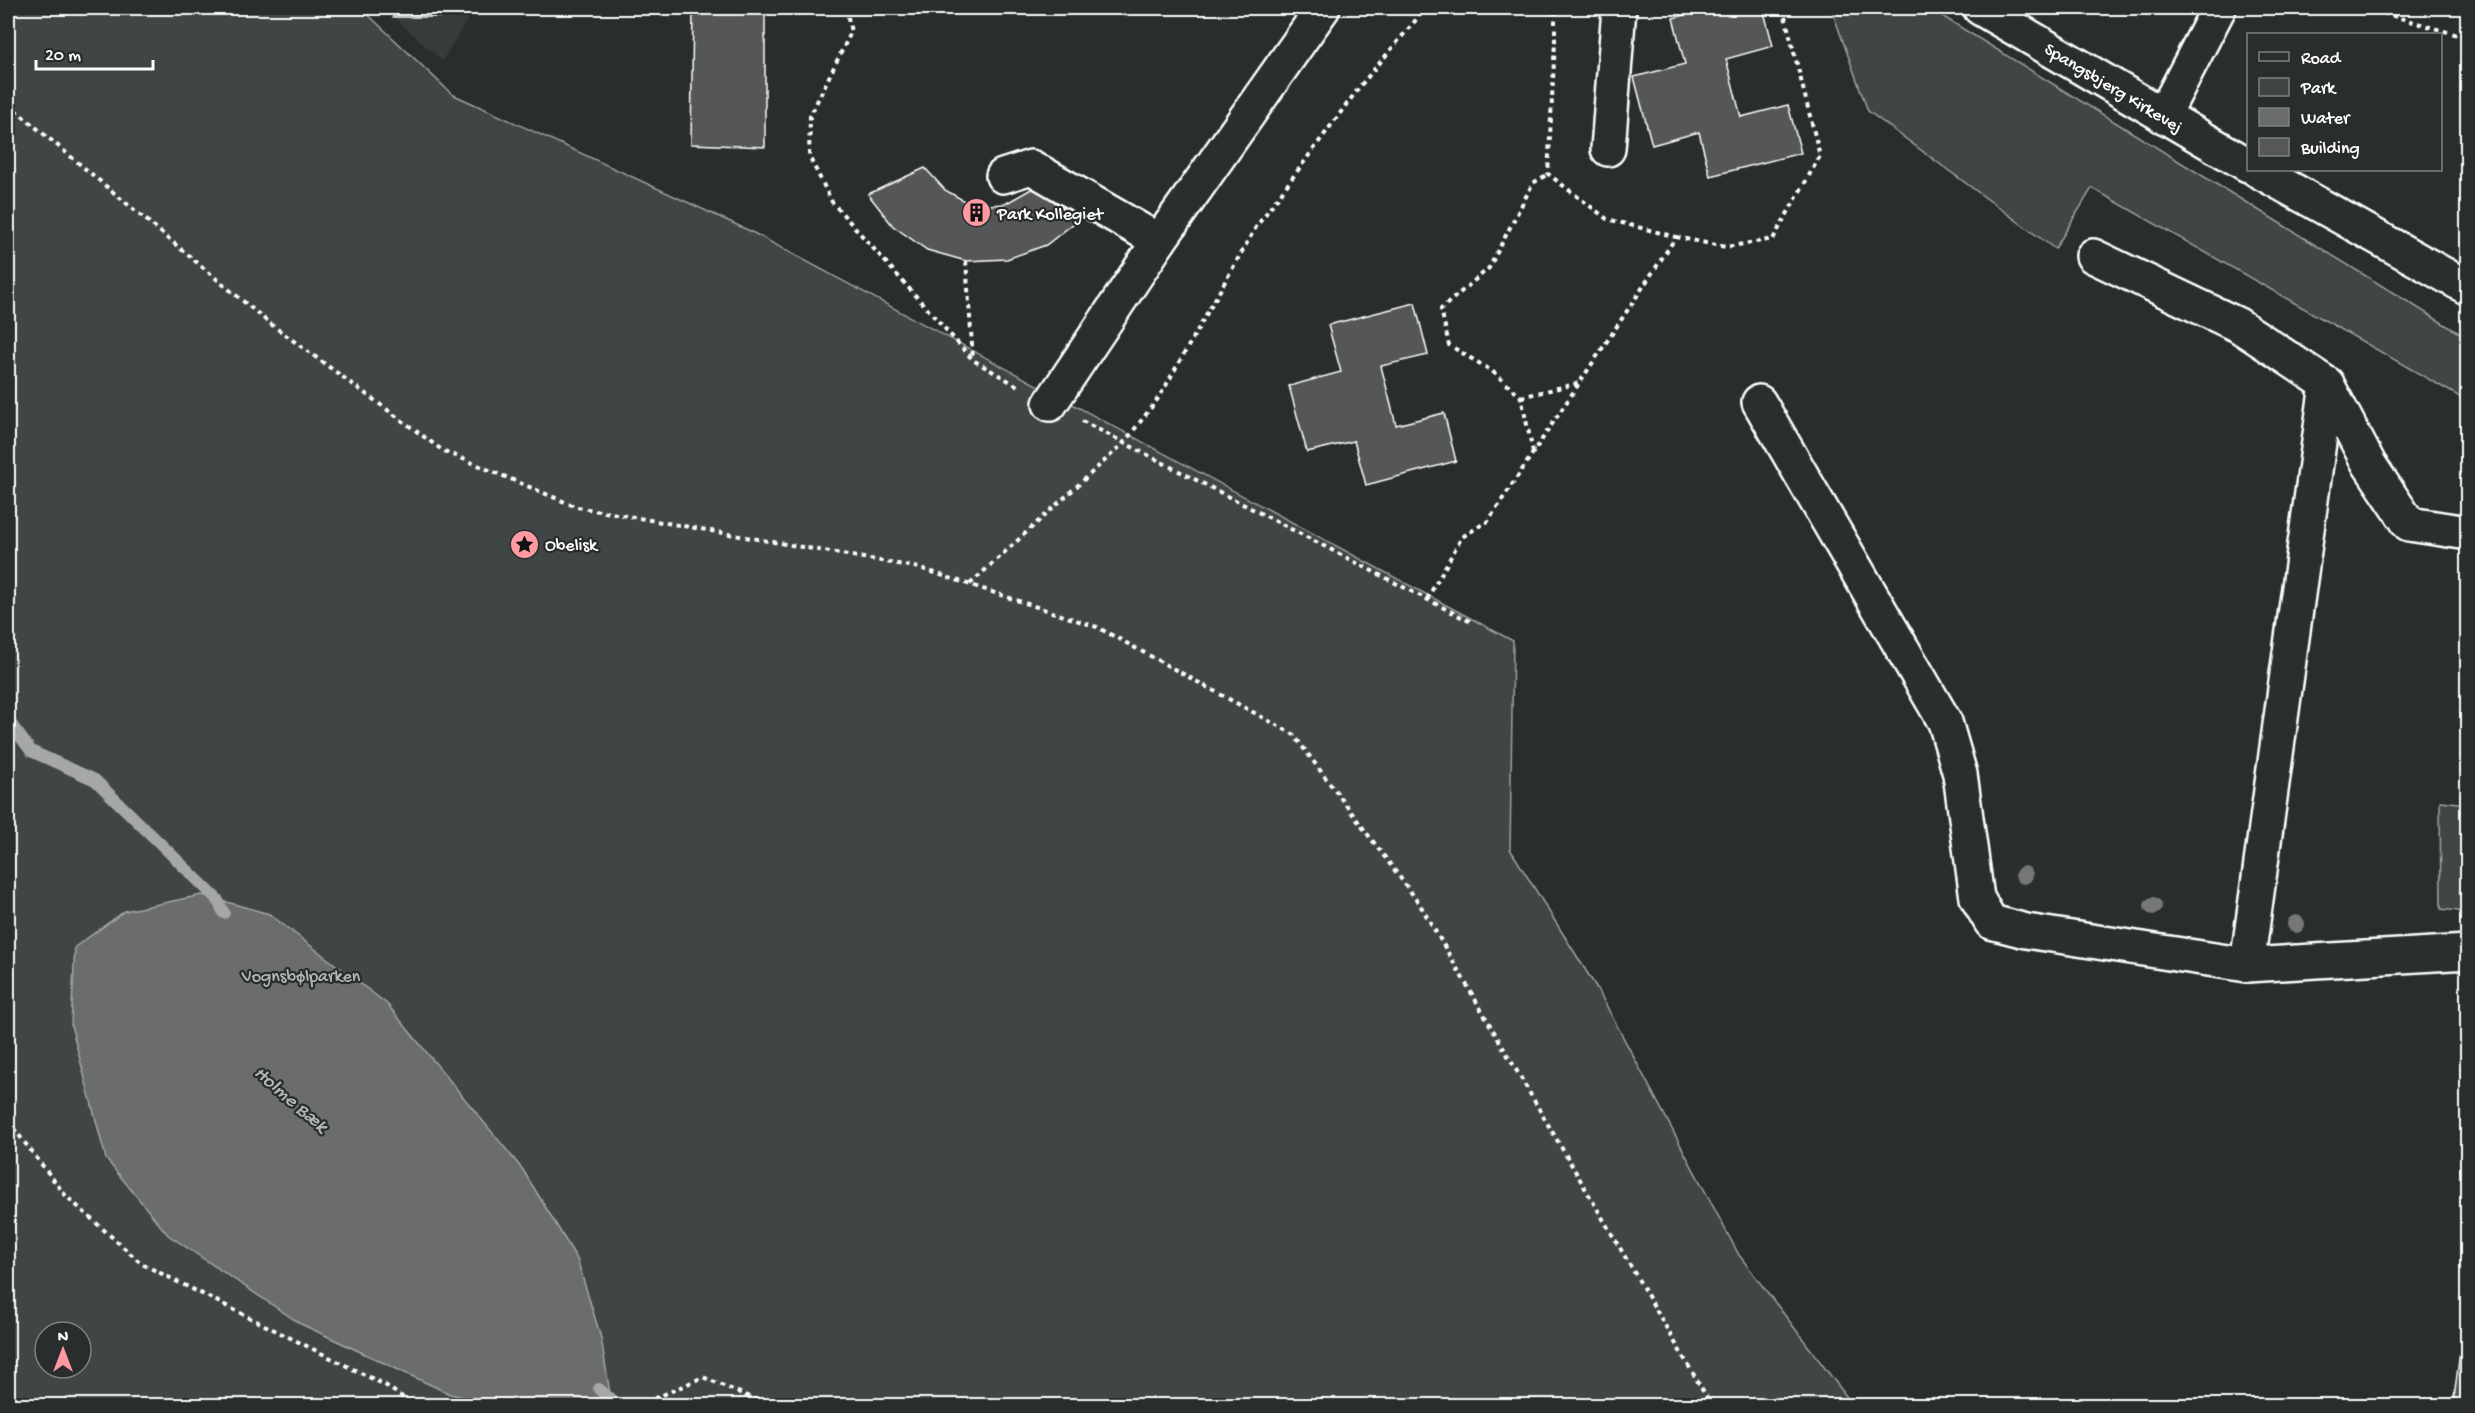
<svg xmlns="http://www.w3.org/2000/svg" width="2475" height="1413" font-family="'Gochi Hand',sans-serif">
<rect width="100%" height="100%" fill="#2a2d2e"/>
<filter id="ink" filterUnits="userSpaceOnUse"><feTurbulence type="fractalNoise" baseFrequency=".0167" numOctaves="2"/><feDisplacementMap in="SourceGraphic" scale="12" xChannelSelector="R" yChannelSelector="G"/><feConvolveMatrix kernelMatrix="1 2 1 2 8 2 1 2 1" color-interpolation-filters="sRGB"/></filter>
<g filter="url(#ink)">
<polygon fill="#373a3b" points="384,8 475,8 442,61"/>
<g fill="#414445" stroke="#a0a2a2" stroke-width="1.5" fill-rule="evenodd">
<path d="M 8,8 L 361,8 L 452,94 L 750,231 L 1513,641 L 1510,849 L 1598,990 L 1739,1255 L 1853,1405 L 8,1406 ZM 45,1332 L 81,1332 L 81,1368 L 45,1368 Z"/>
<polygon points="1831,8 1929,8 2467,338 2467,401 2092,188 2055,249 1868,111"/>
<polygon points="2440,801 2467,804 2467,912 2441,909"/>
</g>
<polygon fill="#6a6c6d" stroke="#a6a7a7" stroke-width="1.5" points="202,895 269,914 387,1004 523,1170 577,1259 601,1338 611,1400 590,1406 502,1406 450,1394 301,1324 168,1235 106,1159 71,1025 75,947 125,911"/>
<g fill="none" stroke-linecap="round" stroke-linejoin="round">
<g stroke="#a6a7a7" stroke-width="12">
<polyline points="8,720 31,751 95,780 217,899 224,913"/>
<polyline points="599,1389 618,1406"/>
</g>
</g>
<g fill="#555758" stroke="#fff" stroke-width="1.5">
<rect x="393" y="8" width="50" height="9"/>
<polygon points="693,8 765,8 765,147 691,144"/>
<polygon points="1713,8 1763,8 1773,46 1726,59 1741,117 1788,105 1801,153 1710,176 1699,132 1652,145 1634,77 1685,64 1673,18"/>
<polygon points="925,168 945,190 973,206 1005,204 1035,187 1078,220 1046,245 1007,259 966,261 927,250 893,226 868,194"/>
<polygon points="1415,303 1428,355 1381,366 1396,425 1444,413 1456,461 1366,485 1354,441 1307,452 1289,386 1341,372 1328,325"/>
<polygon points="2461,1344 2468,1345 2468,1406 2453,1406"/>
</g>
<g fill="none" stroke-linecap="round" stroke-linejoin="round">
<defs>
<g id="minor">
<polyline points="1980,8 2248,165"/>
<polyline points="2163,116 2219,8"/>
<polyline points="1608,149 1619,8"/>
<polyline points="2257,170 2468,288"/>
<polyline points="1003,176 1031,167 1159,241"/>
<polyline points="2093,256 2238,325 2327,384 2369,464 2409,524 2468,533"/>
<polyline points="1759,402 1945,722 1960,774 1977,898 1991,922 2026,931 2247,965 2468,952"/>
<polyline points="1050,404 1159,241 1323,8"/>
<polyline points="2247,965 2327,384"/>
</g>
</defs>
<use href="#minor" stroke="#fff" stroke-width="38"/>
<g stroke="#fff" stroke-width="4" stroke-dasharray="4.5 4.5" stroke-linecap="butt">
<polyline points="846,8 851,32 810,116 809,156 832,202 973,360 1018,386"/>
<polyline points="2366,8 2468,38"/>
<polyline points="8,104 268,322 442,450 577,507 920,568 1097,627 1293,734 1419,903 1712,1406"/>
<polyline points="1676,237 1726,247 1773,239 1820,156 1783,8"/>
<polyline points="966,261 973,359"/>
<polyline points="1521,397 1579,383"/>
<polyline points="1082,421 1473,623"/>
<polyline points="1533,452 1521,397 1492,371 1449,345 1441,309 1489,268 1533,183 1548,174"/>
<polyline points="970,584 1124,443 1160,396 1256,227 1361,85 1426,8"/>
<polyline points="1427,599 1462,537 1488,521 1676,237 1607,219 1548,174 1555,42 1555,8"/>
<polyline points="8,1121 66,1196 142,1264 385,1385 415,1406"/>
<polyline points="638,1406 703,1377 770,1406"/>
</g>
<use href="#minor" stroke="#2a2d2e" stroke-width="33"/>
</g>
<g fill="#757778">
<circle cx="2024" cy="875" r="9"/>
<circle cx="2153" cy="906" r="9"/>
<circle cx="2296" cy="924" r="9"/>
</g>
</g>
<defs>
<symbol id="building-disc" viewBox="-11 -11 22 22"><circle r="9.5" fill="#ff9aa2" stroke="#2a2d2e"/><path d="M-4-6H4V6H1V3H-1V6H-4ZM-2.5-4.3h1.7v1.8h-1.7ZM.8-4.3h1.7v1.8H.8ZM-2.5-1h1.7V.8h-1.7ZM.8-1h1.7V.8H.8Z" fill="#111"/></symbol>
<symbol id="sight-disc" viewBox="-11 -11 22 22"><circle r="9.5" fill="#ff9aa2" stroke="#2a2d2e"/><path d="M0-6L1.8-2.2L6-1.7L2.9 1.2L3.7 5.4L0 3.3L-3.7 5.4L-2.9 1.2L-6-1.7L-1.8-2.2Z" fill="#111"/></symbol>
</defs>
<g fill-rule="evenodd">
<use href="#building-disc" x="960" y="196" width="33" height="33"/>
<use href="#sight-disc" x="508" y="528" width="33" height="33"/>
</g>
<g text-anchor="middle" stroke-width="4.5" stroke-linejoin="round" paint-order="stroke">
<g font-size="18" fill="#fff" stroke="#2a2d2e">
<text transform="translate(2114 87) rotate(31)" y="6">Spangsbjerg Kirkevej</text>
</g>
<g font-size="18" fill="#fff" stroke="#2a2d2e" text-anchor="start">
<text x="997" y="219">Park Kollegiet</text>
<text x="545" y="550">Obelisk</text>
</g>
<g font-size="18" fill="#b3b4b5" stroke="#2a2d2e">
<text x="301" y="981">Vognsbølparken</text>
</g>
<g font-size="20" font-style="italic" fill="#b4b6b6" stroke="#2a2d2e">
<text transform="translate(292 1098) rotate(41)" y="7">Holme Bæk</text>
</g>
</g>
<rect width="2475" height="1413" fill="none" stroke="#2a2d2e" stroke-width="30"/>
<rect x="15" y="15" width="2445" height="1383" fill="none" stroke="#fff" stroke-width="2" filter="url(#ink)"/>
<rect x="2247" y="33" width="195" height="138" fill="#2a2d2e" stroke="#7f8182" stroke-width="1.5"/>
<rect x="2259" y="52" width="30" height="9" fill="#2a2d2e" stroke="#7f8182" stroke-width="1.5"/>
<text x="2301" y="63" font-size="18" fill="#ffffff">Road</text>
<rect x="2259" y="78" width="30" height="18" fill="#414445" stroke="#7f8182" stroke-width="1.5"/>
<text x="2301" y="93" font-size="18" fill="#ffffff">Park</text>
<rect x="2259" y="108" width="30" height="18" fill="#6a6c6d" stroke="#7f8182" stroke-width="1.5"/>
<text x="2301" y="123" font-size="18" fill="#ffffff">Water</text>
<rect x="2259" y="138" width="30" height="18" fill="#555758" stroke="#7f8182" stroke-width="1.5"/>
<text x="2301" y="153" font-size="18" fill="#ffffff">Building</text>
<g transform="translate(63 1350)"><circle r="28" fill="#2a2d2e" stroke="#7f8182" stroke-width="1.5"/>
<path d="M0-4.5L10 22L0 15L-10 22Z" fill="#ff9aa2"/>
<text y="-9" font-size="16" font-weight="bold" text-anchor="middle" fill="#ffffff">N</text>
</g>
<path d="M36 60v9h117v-9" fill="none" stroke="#ffffff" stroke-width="3"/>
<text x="45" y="60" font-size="18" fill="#ffffff" stroke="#2a2d2e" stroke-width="4.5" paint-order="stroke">20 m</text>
</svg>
